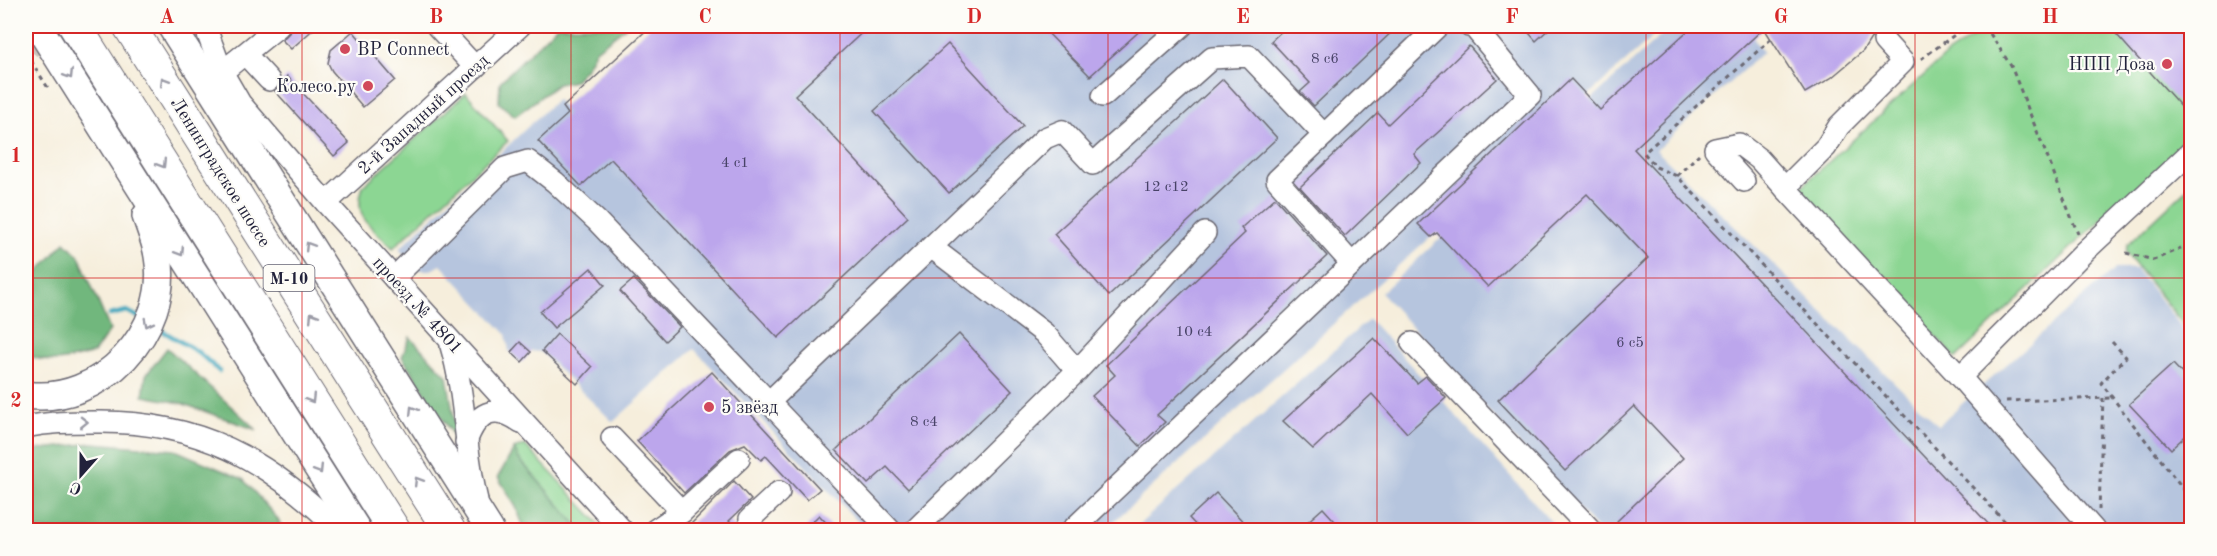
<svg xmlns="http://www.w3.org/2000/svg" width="2217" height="556" font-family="'Old Standard TT',serif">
<rect width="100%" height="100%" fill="#fdfcf7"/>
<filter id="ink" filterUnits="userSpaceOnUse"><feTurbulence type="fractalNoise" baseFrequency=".0167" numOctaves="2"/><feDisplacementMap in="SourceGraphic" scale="12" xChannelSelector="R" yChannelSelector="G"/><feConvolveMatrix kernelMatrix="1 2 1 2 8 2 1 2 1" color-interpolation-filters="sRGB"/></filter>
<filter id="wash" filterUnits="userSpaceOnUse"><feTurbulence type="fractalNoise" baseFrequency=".008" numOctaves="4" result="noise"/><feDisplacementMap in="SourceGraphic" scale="24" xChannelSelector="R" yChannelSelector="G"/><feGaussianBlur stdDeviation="1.35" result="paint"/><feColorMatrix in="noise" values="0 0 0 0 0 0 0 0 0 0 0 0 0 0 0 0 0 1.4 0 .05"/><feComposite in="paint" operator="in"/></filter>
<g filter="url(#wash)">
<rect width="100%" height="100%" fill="#f6eedc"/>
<g fill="#b6c5de">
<polygon points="651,26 1665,26 1104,530 866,530 694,349 613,422 541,352 531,351 520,362 509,351 506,334 441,265 431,270 418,270 399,249 557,99 563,107"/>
<polygon points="1671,26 1745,26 1763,52 1656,150 1938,425 2116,268 2136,269 2191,339 2191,530 1598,530 1381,293"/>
<polygon points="1369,319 1559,530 1133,530"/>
</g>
<g fill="#8cd693" stroke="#577c67" stroke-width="1.5">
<polygon points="1989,26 2191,26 2191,139 2077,242 1956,358 1797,191 1946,55"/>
<path d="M 466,93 L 508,141 L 393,248 C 371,226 352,219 363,186 Z"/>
<polygon points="2191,185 2191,334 2126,253 2127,245"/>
<polygon points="525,445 605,530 581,530 519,459 514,449"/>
</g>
<g fill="#71b77d" stroke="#4a6c5c" stroke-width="1.5">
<polygon points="557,26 627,26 596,50 586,68 574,81 558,84 515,116 499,103 500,82"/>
<path d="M 65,242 L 79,256 L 110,330 L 94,353 C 69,360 50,366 26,354 L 26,285 Z"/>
<polygon points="410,337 447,376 458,443 402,357"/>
<polygon points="167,348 257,430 181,403 143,396 146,375"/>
<polygon points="93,443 175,450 243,479 277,518 283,530 26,530 26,451"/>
<polygon points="514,449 519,459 581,530 525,530 516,507 498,477"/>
</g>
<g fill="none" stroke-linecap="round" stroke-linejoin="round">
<g stroke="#40a9c0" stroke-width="4.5">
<polyline points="110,315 127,311 140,318"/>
<polyline points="156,327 198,352 219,371"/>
</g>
</g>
<g id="blocks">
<g fill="#bca6ec">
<polygon points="292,26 317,26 291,49 282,40 291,31"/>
<polygon points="651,26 869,26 795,95 908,217 778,338 611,159 581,186 538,141 568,114 563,107"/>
<polygon points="1041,26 1145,26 1090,76"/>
<polygon points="1287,26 1398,26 1314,106 1300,92 1310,83 1271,41"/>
<polygon points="1523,26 1552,26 1536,41"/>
<polygon points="1693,26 1883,26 1875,32 1863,51 1831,78 1805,93 1764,28 1634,149 1995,531 1626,531 1617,521 1683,458 1634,406 1565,471 1498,400 1648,258 1587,194 1488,287 1437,233 1431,237 1418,224 1571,79 1600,110"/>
<polygon points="2109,26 2192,26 2192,103 2184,110"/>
<polygon points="353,31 395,80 363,107 332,71 328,63 331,50"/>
<polygon points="948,44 1023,126 949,193 874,111"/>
<polygon points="1469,46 1497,79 1414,154 1421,163 1345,236 1300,187 1378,113 1388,124"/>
<polygon points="287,76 349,143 334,156 275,91"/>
<polygon points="1223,79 1277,138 1109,296 1054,234"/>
<polygon points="1275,198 1327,256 1157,415 1165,422 1140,446 1092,396 1115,375 1106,365 1245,233 1241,228"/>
<polygon points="591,268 605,285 554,328 540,312"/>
<polygon points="634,279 680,327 665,341 620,291"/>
<polygon points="557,334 592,367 577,384 542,351"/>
<polygon points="959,334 1012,391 908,489 887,467 868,484 836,450"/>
<polygon points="1374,338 1417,383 1426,376 1446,398 1407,433 1372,394 1313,449 1283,421"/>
<polygon points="520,342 531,352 522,362 511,352"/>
<polygon points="2173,364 2192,384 2192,430 2171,449 2129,404"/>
<polygon points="712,372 820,489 807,500 766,456 761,460 745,444 730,450 684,493 637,441"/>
<polygon points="734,481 751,500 729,521 738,531 684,531"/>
<polygon points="1216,493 1252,531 1201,531 1189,518"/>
<polygon points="1323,508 1344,531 1311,531 1305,524"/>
<polygon points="819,515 834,531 803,531"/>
</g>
</g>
</g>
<g filter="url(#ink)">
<use href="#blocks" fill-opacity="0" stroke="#6c6973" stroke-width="1.5"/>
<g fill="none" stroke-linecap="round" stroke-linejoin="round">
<polyline stroke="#ccc5bc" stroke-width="27" stroke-dasharray="27 14" stroke-linecap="butt" points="26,48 42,26"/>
<defs>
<g id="minor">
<polyline points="205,26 222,72 240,103 326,203 622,530"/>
<polyline points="437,26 475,67"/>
<polyline points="1884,41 1903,62 1839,126 1826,147 1785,188 1960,377 2085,251 2192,151"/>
<polyline points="246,55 269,80"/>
<polyline points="222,72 279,26"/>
<polyline points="1103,96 1182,26"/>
<polyline points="1744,181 1715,149 1739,144 1759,159 1785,188"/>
<polyline points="326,203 520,26"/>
<polyline points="931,247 1044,333 1077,371 1205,233"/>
<polyline points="1352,264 1277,180 1438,26"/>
<polyline points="394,278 505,168 528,161 555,182 597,221 890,530"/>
<polyline points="1412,343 1591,530"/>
<path d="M 451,346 C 466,396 464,449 477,500"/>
<polyline points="1960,377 2094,530"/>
<polyline points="770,401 1045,138 1062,131 1093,164 1212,58 1249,56 1324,135"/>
<path d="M 26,427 C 48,422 71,422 94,422 C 197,420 268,459 339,530"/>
<polyline points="612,438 682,512"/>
<path d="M 466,442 C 477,412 493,403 521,422"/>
<polyline points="655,530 682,512 739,459"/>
<polyline points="753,530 750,519 779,492"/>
<polyline points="915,530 1077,371"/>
<polyline points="1072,530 1530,95 1473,26 1469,26"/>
</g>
<g id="major">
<polyline points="38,26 357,530"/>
<polyline points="171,26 490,530"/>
<path d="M 26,395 C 100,406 171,331 158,256 C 156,242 150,228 146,216"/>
</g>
<g id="highway">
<polyline points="75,26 394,530"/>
<polyline points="129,26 449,530"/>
</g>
</defs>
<use href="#minor" stroke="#6c6973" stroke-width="24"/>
<use href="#major" stroke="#6c6973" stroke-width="30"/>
<use href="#highway" stroke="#6c6973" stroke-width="34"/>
<g stroke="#6c6973" stroke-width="3" stroke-dasharray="4.5 4.5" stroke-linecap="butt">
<polyline points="1985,26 2011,66 2078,234"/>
<polyline points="1771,39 1644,153 1656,167 1677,176 2013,530"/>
<polyline points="26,53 50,91"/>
<polyline points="1921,59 1967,26"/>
<polyline points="1677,176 1699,154"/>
<polyline points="2126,253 2154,260 2192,243"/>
<polyline points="2186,327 2192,327"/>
<polyline points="2112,342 2126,357 2101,383 2192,500"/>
<polyline points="2006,401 2112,398"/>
<polyline points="2099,510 2103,398"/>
</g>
<use href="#minor" stroke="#fff" stroke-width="21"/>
<use href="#major" stroke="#fff" stroke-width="27"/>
<use href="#highway" stroke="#fff" stroke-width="32"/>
</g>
<defs><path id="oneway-chevron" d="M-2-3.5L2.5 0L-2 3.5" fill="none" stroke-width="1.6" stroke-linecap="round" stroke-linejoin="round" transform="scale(1.5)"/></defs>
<g stroke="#9c9ca7">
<use href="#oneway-chevron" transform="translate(69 75) rotate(58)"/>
<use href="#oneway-chevron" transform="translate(164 81) rotate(-122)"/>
<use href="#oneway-chevron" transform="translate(162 164) rotate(58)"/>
<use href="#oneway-chevron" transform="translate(309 246) rotate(-122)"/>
<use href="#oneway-chevron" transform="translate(180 252) rotate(58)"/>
<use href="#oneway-chevron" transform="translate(313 316) rotate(-122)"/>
<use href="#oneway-chevron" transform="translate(148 323) rotate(117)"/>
<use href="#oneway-chevron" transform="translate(311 399) rotate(58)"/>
<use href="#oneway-chevron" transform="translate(413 410) rotate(-122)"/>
<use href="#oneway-chevron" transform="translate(84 422) rotate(-1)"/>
<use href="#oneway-chevron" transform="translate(319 470) rotate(58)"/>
<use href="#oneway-chevron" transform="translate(418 481) rotate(-122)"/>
</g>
</g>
<path fill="none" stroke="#d62828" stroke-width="1.5" stroke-opacity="0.55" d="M 302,26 L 302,530M 571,26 L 571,530M 840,26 L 840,530M 1108,26 L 1108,530M 1377,26 L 1377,530M 1646,26 L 1646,530M 1915,26 L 1915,530M 26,278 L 2192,278"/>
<g fill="#d1495b" stroke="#fdfcf7" stroke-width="2">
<circle cx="345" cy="49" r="6"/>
<circle cx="2167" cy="64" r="6"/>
<circle cx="368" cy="86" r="6"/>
<circle cx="709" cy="407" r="6"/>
</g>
<g text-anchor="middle" stroke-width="4.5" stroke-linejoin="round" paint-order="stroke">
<g font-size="15" fill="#484367">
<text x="1325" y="63">8 с6</text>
<text x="735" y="167">4 с1</text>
<text x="1166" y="191">12 с12</text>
<text x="1194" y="336">10 с4</text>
<text x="1630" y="347">6 с5</text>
<text x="924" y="426">8 с4</text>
</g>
<rect fill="#fdfcf7" stroke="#646373" stroke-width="1.5" x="263.5" y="265" width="51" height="26" rx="4.5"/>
<g font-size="16" font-weight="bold" fill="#22223b">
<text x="289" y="284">М-10</text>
</g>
<g font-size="18" fill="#22223b" stroke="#fdfcf7" text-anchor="start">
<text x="357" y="55">ВР Connect</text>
<text x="2155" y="70" text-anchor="end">НПП Доза</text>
<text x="356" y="92" text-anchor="end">Колесо.ру</text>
<text x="721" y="413">5 звёзд</text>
</g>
<g font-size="18" fill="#22223b" stroke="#fdfcf7">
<text transform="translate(423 114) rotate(-42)" y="6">2-й Западный проезд</text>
<text transform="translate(221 172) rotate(58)" y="6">Ленинградское шоссе</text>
<text transform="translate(418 305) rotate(48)" y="6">проезд № 4801</text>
</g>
</g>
<rect width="2217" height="556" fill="none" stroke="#fdfcf7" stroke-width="66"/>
<g transform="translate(81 475) rotate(201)" stroke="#fdfcf7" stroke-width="4.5" paint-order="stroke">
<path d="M0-4.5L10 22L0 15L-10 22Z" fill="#22223b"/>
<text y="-9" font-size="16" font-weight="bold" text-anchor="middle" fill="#22223b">С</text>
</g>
<rect x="33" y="33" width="2151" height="490" fill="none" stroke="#d62828" stroke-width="2"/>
<g font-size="20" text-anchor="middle" font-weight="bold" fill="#d62828">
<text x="167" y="23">A</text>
<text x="436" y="23">B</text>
<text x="705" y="23">C</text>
<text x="974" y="23">D</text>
<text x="1243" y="23">E</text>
<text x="1512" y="23">F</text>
<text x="1781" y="23">G</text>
<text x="2050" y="23">H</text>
<text x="16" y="162">1</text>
<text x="16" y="407">2</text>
</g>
</svg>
